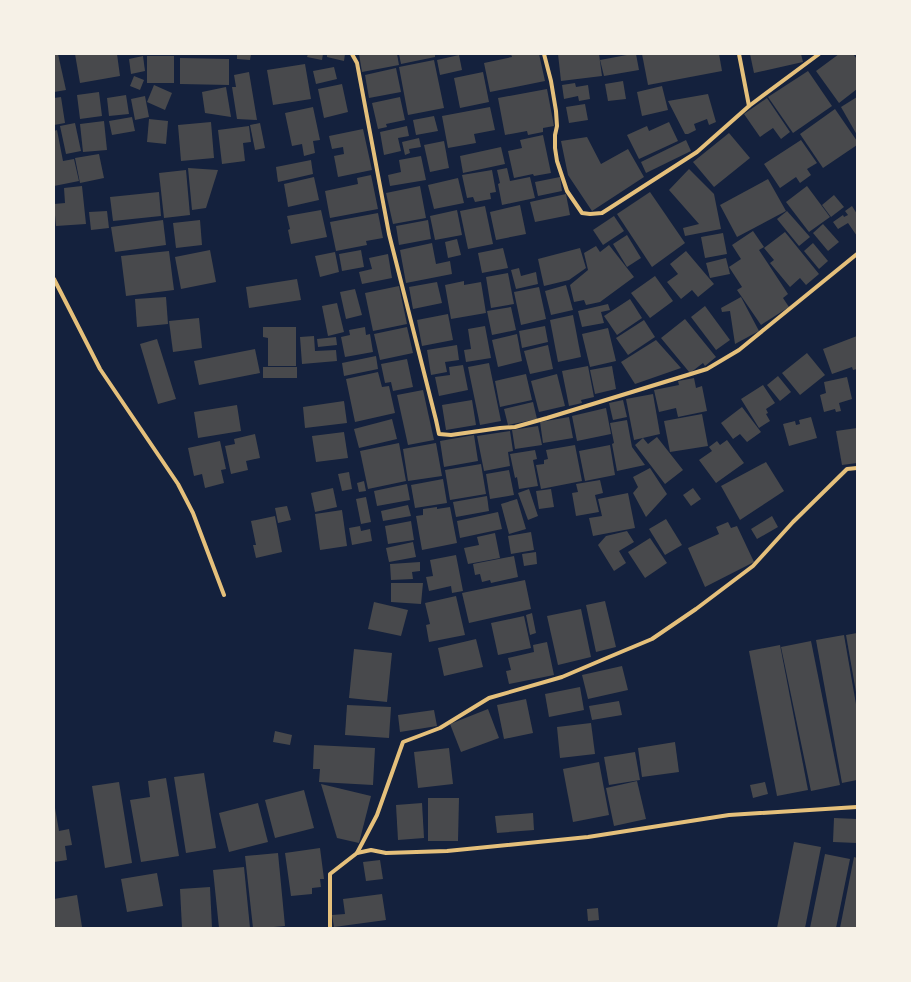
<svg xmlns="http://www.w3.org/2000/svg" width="911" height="982" font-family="Jost,sans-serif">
<rect width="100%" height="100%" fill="#14213d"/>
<g fill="#48494c">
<polygon points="54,54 58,54 66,90 54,92"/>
<polygon points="75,54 117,54 120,76 80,83"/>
<polygon points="237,54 251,54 250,60 237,59"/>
<polygon points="308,54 323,54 322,60 307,57"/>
<polygon points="327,54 345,54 344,61 327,57"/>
<polygon points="359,54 397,54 399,65 362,72"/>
<polygon points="399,54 435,54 435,57 401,64"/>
<polygon points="511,54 539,54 545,81 490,92 484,63 512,57"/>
<polygon points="558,54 599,54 602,76 561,81"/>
<polygon points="632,54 636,54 639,70 604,76 600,60"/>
<polygon points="642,54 719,54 722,71 648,85"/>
<polygon points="750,54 801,54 803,62 754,73"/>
<polygon points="839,54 853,54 857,59 857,89 839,103 816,71"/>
<polygon points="459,55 462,70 440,75 437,60"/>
<polygon points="143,56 145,71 131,74 129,59"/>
<rect x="147" y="56" width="27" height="27"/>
<polygon points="180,58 229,59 229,85 180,84"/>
<polygon points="434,60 444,108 408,115 399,67"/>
<polygon points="305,64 311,99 273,105 267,70"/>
<polygon points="334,67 337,79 316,84 313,71"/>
<polygon points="396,68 401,92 369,98 365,75"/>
<polygon points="808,71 832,106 793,133 768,97"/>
<polygon points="249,72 257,120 237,119 232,87 236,87 234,75"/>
<polygon points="483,72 489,102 460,108 454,78"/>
<polygon points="134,76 144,80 140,90 130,86"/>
<polygon points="623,81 626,99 608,101 605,84"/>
<polygon points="575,83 576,87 588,85 590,99 579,101 578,96 564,99 562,85"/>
<polygon points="342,84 348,112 324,118 318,89"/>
<polygon points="154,85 172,93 165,110 147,102"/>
<polygon points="662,86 668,110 642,116 637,92"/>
<polygon points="226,87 231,117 205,113 202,92"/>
<polygon points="547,89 554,126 543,128 543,132 528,135 527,131 505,135 498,98"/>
<polygon points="99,92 102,116 80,119 77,95"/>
<polygon points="708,94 716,122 709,125 707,119 694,124 696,130 688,134 685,134 668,101"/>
<polygon points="126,95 129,114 109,116 107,98"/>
<polygon points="145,96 149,117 135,120 131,99"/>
<polygon points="61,97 65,123 54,125 54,98"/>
<polygon points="400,97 405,120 386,124 387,127 378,129 372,103"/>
<polygon points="857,97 857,135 841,107"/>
<polygon points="767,98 790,132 781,139 773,128 760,137 744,114"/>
<polygon points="585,104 588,120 569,123 566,107"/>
<polygon points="313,107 320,140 313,141 315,153 304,156 302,144 292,146 285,113"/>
<polygon points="490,107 495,130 474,134 476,143 448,148 442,116"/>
<polygon points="835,109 857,141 857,145 823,168 800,134"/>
<polygon points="434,116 438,131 416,135 413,120"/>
<polygon points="132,117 135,131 112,135 109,121"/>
<polygon points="149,119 168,121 166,144 147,142"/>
<polygon points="104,121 107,150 83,152 80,124"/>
<polygon points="211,122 214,158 181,161 178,125"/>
<polygon points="669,122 678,141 639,159 627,135 647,126 649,131"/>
<polygon points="75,123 81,151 66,154 60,126"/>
<polygon points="260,123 265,148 255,150 250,125"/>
<polygon points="249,126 251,142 243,143 245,161 222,164 218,130"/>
<polygon points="407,126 409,136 398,138 401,151 384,155 380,132"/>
<polygon points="363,129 372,170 338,177 334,156 344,154 343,147 332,149 329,136"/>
<polygon points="57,130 63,161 74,159 79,181 54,186 54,131"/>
<polygon points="729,133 750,158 714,187 693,162"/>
<polygon points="543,135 551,173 534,176 533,174 514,178 508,151 522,148 520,140"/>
<polygon points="587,137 601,164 628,149 644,177 592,211 568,175 561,141"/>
<polygon points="419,138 421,147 409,149 410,153 405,155 402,142"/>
<polygon points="686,140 691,151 646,173 641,162"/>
<polygon points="801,140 817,163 807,169 811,175 800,183 796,177 780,188 764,164"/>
<polygon points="444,141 449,168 430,172 424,145"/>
<polygon points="501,147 505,164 463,173 460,156"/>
<polygon points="99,154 104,178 80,183 75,158"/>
<polygon points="421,156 426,180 390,186 388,175 401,172 399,160"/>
<polygon points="311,160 313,174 278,182 276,167"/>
<polygon points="188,168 218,170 206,208 192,210"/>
<polygon points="507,168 510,181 530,177 535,198 502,205 498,184 500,183 497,170"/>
<polygon points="689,169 714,194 721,229 685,236 683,228 699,224 669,190"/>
<polygon points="186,170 190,215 164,218 159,173"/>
<polygon points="492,170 496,192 490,193 491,199 475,202 473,197 467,198 462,175"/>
<polygon points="371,175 378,209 330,218 325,191 358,184 357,178"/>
<polygon points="314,177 319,200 288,207 284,184"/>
<polygon points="560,177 562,191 538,196 535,182"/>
<polygon points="458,178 464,203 434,209 428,185"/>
<polygon points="768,179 786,211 737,237 720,205"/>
<polygon points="82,186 86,224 56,226 54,204 65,203 64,188"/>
<polygon points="420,186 426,218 393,224 386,193"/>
<polygon points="807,186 830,217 809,232 786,202"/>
<polygon points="159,192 161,216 113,221 110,197"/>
<polygon points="650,192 685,243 652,267 617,214"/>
<polygon points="566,194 570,215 535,222 530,202"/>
<polygon points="834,195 844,207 831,217 822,205"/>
<polygon points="520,205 526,234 496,240 490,212"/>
<polygon points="485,206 493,244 468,249 460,211"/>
<polygon points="852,206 857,214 857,236 848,223 838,229 833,222 843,215 844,217 848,215 845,211"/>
<polygon points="321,210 327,237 291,244 288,230 290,229 287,216"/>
<polygon points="457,210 462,235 435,240 430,216"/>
<polygon points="107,211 109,228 91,230 89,212"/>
<polygon points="787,211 810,237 799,246 777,219"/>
<polygon points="378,213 383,238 366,241 367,245 336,251 330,222"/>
<polygon points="614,216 624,231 603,245 593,230"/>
<polygon points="163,220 166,245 115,252 111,227"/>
<polygon points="200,220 202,245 176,248 173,223"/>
<polygon points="428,220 431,239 399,245 396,226"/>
<polygon points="823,224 839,242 828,251 813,233"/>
<polygon points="753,231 764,247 759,250 788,294 783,298 789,307 761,325 737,290 742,287 729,267 741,259 732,245"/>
<polygon points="785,232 819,274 806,285 800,278 790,287 770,263 774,260 764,248"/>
<polygon points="723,233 727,254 705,258 701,237"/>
<polygon points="627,235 641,258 627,267 613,244"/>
<polygon points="457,239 461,255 448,258 445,242"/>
<polygon points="432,243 436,264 450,261 452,274 406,283 400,250"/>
<polygon points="813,243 828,261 819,269 804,251"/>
<polygon points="609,245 634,277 600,302 586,305 584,300 574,302 570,285 588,270 584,253 596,246 600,252"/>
<polygon points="503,248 508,268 482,273 478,253"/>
<polygon points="580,248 586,268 569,280 544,286 538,259"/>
<polygon points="210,250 216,282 181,289 175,257"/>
<polygon points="361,250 364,267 342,271 339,254"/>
<polygon points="169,251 174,290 126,296 121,256"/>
<polygon points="686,251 714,284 698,297 692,290 681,299 667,282 678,274 670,264"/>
<polygon points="335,252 339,272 320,277 315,256"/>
<polygon points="388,254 392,278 362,284 359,272 372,269 369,258"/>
<polygon points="726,258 730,274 710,278 706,263"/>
<polygon points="519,268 521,276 536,272 538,284 516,289 511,270"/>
<polygon points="508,273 514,304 491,308 486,277"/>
<polygon points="655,276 673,301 650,318 631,293"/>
<polygon points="297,279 301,300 249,308 246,287"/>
<polygon points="464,281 464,285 481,282 486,313 451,319 445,285"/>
<polygon points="437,282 442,303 413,309 409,287"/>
<polygon points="566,285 573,310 551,315 545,291"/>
<polygon points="399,286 407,324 373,331 365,293"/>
<polygon points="539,287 546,319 521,325 514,292"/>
<polygon points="355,289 362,315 346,319 340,292"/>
<polygon points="166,297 168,324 137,327 135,299"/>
<polygon points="741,297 759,331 735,344 730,311 722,312 721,308"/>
<polygon points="630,299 642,318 617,335 604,316"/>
<polygon points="337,303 344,332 328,336 322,306"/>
<polygon points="608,304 610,310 601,312 604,323 582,327 578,311"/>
<polygon points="705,306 730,340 716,350 691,317"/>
<polygon points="511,307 516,330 492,335 487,311"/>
<polygon points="448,314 453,340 422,346 417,320"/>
<polygon points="573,315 581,357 558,362 550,320"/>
<polygon points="199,318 202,348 173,352 169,321"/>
<polygon points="685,319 716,357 705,366 703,363 690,373 661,338"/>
<polygon points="644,320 655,337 628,355 616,338"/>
<polygon points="485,326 491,358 466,362 464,350 471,349 468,329"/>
<polygon points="545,326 548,342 522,348 519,331"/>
<polygon points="263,327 296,327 296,366 268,366 268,338 263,337"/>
<polygon points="365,327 366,335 370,334 373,352 345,357 341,337 350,335 349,330"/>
<polygon points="407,327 413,353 380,360 374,334"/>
<polygon points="608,328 616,361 590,367 582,334"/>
<polygon points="517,334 522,361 498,367 492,340"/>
<polygon points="314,336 315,351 336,350 337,361 302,364 300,337"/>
<polygon points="857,336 857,369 853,370 852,367 832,374 823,349"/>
<polygon points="336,337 337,345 318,347 317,339"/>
<polygon points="157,339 176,399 158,404 140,344"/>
<polygon points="656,340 681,368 635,384 621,362"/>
<polygon points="457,345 459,360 445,362 447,372 431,375 427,350"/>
<polygon points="548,345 553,369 530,374 524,351"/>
<polygon points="255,349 260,373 199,385 194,361"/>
<polygon points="807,353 825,375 800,395 782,373"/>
<polygon points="376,356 378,369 344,376 342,363"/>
<polygon points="407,359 413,387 393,391 391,382 385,383 381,364"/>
<polygon points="489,363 501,421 480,425 468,367"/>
<polygon points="463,365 468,390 439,396 435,377 450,375 449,367"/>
<polygon points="588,366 594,397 581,400 582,403 569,406 562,371"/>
<polygon points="612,366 616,389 595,394 590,370"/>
<rect x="263" y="367" width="34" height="11"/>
<polygon points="378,372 382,387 389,386 395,413 355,422 346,379"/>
<polygon points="526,374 532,400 500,407 495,381"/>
<polygon points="557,374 565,406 539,412 531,381"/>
<polygon points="778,376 791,392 780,401 767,385"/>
<polygon points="847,377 852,399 839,403 841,411 836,412 835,409 824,412 820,395 826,393 824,382"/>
<polygon points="694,378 696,388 702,386 707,411 678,417 676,408 659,412 654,390 679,385 678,381"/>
<polygon points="763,385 775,403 766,409 768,413 766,414 770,421 759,428 741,399"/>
<polygon points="423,390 434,440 408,445 397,395"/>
<polygon points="653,394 660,434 634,440 626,399"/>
<polygon points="472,400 476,425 446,430 442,405"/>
<polygon points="623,400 627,417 613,420 609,403"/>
<polygon points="344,401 347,423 305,428 303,407"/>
<polygon points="533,402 537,419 508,425 504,409"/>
<polygon points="237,405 241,431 198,438 194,412"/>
<polygon points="742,407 761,432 747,442 740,434 733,439 721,423"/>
<polygon points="606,408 611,434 577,441 572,416"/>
<polygon points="702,414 708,446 670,452 664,421"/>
<polygon points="569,417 573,438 543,443 540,422"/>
<polygon points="811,417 817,438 789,446 783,424 795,421 796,425 800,424 799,420"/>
<polygon points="392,419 397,439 359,448 354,429"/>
<polygon points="627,420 632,447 645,465 617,471 612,444 614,443 610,423"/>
<polygon points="538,426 542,445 515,449 512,430"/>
<polygon points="857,428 857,463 842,465 836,431"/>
<polygon points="510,431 513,451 508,452 510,466 484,471 477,436"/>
<polygon points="344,432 348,458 316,462 312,436"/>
<polygon points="255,434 260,458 246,461 248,470 231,474 225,446 235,444 234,439"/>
<polygon points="474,435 478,461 444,467 440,441"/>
<polygon points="657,437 683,470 665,484 635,445 643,438 648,444"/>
<polygon points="727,440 744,463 716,483 699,460 712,451 709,447 717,441 720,445"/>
<polygon points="220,441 226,469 221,470 224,483 205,488 202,474 194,476 188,448"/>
<polygon points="399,443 406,481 368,489 360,451"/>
<polygon points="436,443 442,476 408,481 403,449"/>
<polygon points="575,445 582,481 541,489 536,465 544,464 544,460 548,459 546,450"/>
<polygon points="610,445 615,475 585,481 579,451"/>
<polygon points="535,450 537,459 533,460 538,486 519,489 517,477 515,478 510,454"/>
<polygon points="766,462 784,491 740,520 721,486"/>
<polygon points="481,464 486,494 450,500 445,470"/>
<polygon points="650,468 667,494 646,517 633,493 638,487 633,477"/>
<polygon points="509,470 514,495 490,499 486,474"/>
<polygon points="349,472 352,489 342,491 338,474"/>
<polygon points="443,479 447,503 415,508 411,485"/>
<polygon points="600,480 603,493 595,495 599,512 576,516 572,493 578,492 576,484"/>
<polygon points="364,481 366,491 359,492 357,483"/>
<polygon points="407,484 410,500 377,506 374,491"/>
<polygon points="333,488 337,507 315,512 311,493"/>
<polygon points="693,488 701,499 691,506 683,495"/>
<polygon points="529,489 538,516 528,520 518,493"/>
<polygon points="551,489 554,507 539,509 536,491"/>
<polygon points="628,493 635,528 593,536 589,518 602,516 598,499"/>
<polygon points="487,496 489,511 456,517 453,502"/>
<polygon points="366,497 371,522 361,524 356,499"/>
<polygon points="517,499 526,529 509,534 501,504"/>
<polygon points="408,505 411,516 383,521 381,511"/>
<polygon points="287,506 291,520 278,523 275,508"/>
<polygon points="437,507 437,509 450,507 457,543 422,550 416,516 423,515 423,509"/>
<polygon points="342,510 347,546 320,550 315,514"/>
<polygon points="498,512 502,529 460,538 457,521"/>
<polygon points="275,516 282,552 256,558 253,545 256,545 251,521"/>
<polygon points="772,516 778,527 757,539 751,529"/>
<polygon points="666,519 682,545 665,555 649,529"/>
<polygon points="411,521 414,540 388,544 385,526"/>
<polygon points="728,522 731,528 737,526 754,562 705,587 688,548 719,534 716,527"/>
<polygon points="360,526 361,531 370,529 372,541 352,545 349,528"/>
<polygon points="627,531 634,542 619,551 626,563 614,571 598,545 606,536"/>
<polygon points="531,532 534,550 511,554 508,536"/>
<polygon points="495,533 500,558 468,564 464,548 479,545 477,537"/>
<polygon points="650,538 667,563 645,578 628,552"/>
<polygon points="413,542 416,557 389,562 386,548"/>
<polygon points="536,552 537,564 524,566 522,554"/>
<polygon points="456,555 463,591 452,593 451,586 429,591 426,577 433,576 430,560"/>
<polygon points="514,556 518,577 491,583 490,580 482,582 480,574 475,575 473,564"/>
<polygon points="420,562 420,571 412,572 413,579 391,580 390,564"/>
<polygon points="525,580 531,609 469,623 462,593"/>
<polygon points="391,583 423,583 421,604 391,602"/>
<polygon points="456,596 465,635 429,642 426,625 430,624 425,603"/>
<polygon points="605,601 616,647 596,652 586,605"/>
<polygon points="374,602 408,610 401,636 368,629"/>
<polygon points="581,609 591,657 558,665 547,616"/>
<polygon points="532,613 536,633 530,635 526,615"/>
<polygon points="524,616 531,648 498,655 491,623"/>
<polygon points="857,633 857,692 856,692 846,635"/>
<polygon points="844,635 857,710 857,780 842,783 816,640"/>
<polygon points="476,639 483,667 444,676 438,648"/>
<polygon points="811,641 840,785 811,791 781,647"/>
<polygon points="547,642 554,675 509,684 506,671 511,670 508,658 534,652 533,645"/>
<polygon points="780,645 808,790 777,796 749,651"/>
<polygon points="354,649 392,653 387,702 349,698"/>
<polygon points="622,666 628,690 588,699 582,675"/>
<polygon points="580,687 584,710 549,717 545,694"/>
<polygon points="526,699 533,733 504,739 497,705"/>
<polygon points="619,701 622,715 592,720 589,706"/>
<polygon points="347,705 391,707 389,738 345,735"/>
<polygon points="488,709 499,738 461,752 450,724"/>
<polygon points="434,710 437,726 400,732 398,715"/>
<polygon points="591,723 595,754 560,758 557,727"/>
<polygon points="275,731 292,735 290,745 273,742"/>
<polygon points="675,742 679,772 642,777 638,748"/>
<polygon points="314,745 375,748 373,785 319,782 320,769 313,769"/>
<polygon points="449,748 453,784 418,788 414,752"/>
<polygon points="635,752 640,780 609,785 604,757"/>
<polygon points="599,762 609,815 573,822 563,769"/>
<polygon points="204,773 216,848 186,853 174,777"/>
<polygon points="166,778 179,856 141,862 130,800 150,797 148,781"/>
<polygon points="637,781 646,819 614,826 606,788"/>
<polygon points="119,782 132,863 105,868 92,786"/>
<polygon points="765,782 768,794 753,798 750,785"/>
<polygon points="321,784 371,796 359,843 337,838"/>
<polygon points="304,790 314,828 275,838 265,800"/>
<polygon points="428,798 459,798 458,841 428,841"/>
<polygon points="258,803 268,842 229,852 219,813"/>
<polygon points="422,803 424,838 398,840 396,805"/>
<polygon points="54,808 55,808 59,831 69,829 72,845 65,846 67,860 54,862"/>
<polygon points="533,813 534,830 497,833 495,816"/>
<polygon points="834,818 857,819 857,843 833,842"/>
<polygon points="794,842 821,847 805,928 777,928"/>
<polygon points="320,848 324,879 320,879 321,887 312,888 312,894 291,896 285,853"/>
<polygon points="278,853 285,926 263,928 253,928 245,856"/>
<polygon points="825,854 850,859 836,928 810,928"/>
<polygon points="854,857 857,858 857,928 840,928"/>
<polygon points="380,860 383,879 366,881 363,862"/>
<polygon points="244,867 250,928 219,928 213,870"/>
<polygon points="157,873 163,906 127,912 121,879"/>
<polygon points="210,887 212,928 182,928 180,889"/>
<polygon points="382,894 386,920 334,927 332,915 345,914 343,899"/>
<polygon points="77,895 82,927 54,928 54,899"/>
<polygon points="598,908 599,920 588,921 587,909"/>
</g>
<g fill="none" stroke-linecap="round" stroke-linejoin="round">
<g stroke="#e5c07b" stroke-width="4">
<polyline points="352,54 357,63 389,234 436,420 439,434 451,435 500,428 515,427 547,418 707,369 739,350 857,254"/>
<polyline points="544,54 551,81 556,111 557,126 555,135 555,148 557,161 567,191 582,213 590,214 602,213 697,152 749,106 819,54"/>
<polyline points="739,54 749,106"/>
<polyline points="54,279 100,369 178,484 193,513 224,595"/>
<polyline points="357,853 377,815 403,742 440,728 489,698 562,677 609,657 652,639 696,609 753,566 793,522 847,469 857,468"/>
<polyline points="330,928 330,874 357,853 371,850 386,853 447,851 588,837 729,815 857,807"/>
</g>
</g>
<rect width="911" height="982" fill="none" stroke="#f6f1e7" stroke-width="110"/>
</svg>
